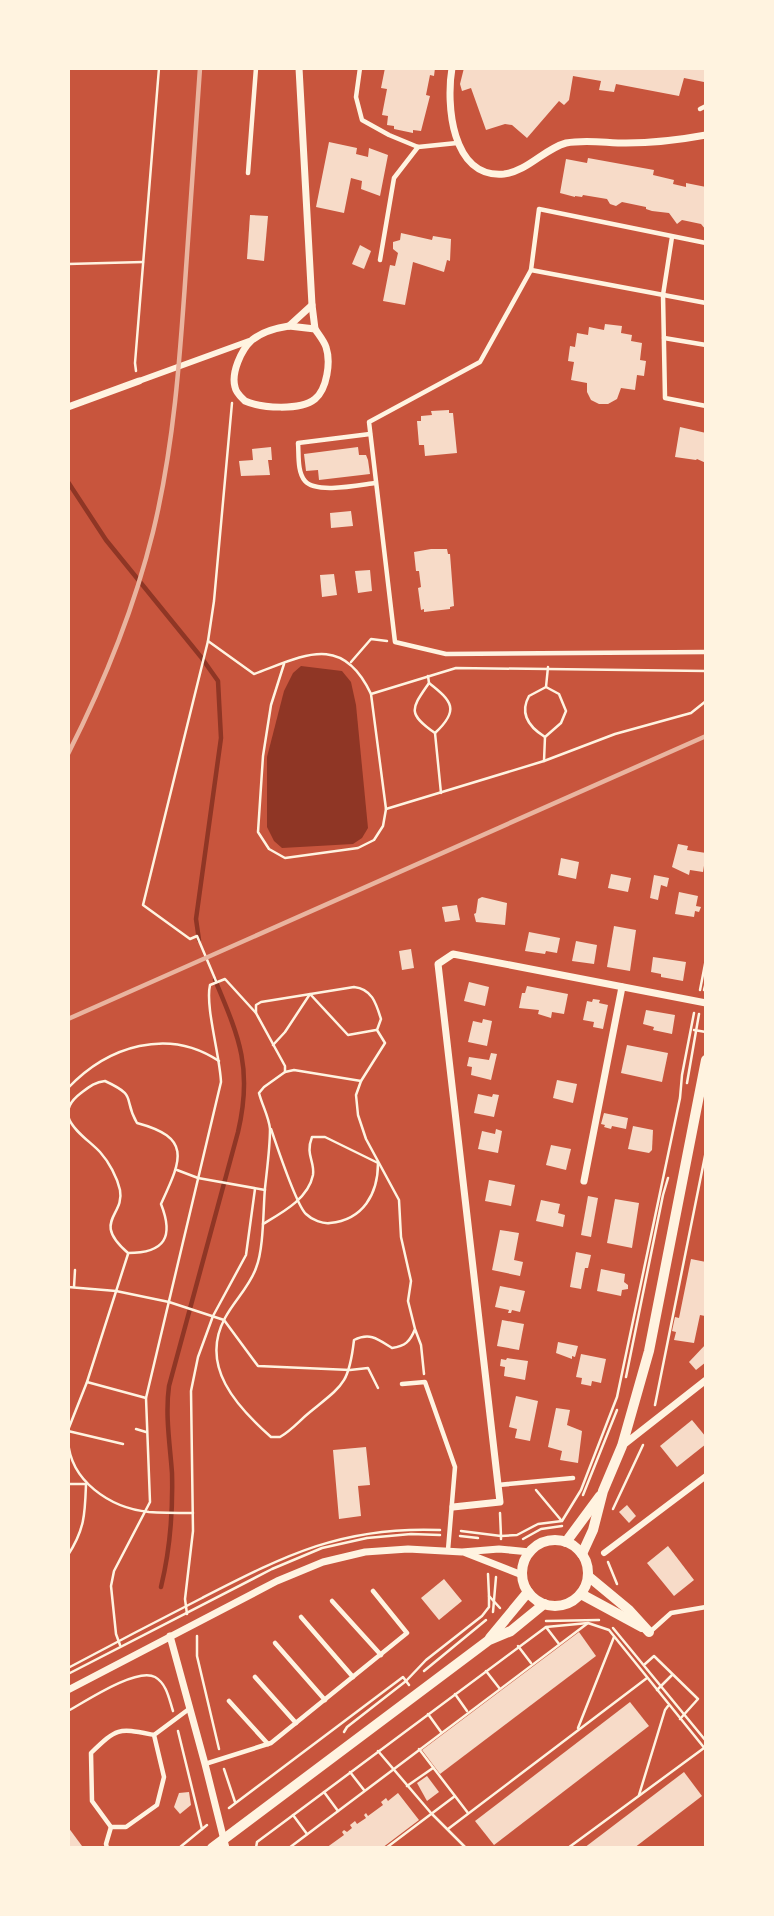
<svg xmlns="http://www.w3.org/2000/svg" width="774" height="1916" font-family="'PT Sans Narrow',sans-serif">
<rect width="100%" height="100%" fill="#c8553d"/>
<polygon fill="#8f3625" points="301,666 342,671 351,682 356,705 368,828 362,838 353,844 282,848 274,841 267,827 267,757 284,691 293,673"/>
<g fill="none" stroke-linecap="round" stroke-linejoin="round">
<g stroke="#8f3625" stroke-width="4.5">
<polyline points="68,482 106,540 201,657 218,681 221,738 196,919 199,940"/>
<path d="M 161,1587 C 170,1550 173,1511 172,1473 C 170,1445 165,1415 169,1386 L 238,1132 C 253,1068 239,1037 215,980"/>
</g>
</g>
<g fill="#f7dbc8">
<polygon points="385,68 435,68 434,76 430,75 426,95 430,96 421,131 413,130 413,133 394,129 394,126 387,125 388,116 382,115 387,89 381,88"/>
<polygon points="464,68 706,68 706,74 704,82 684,78 679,96 616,84 614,92 599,90 601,81 573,76 569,100 564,105 559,101 527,138 512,125 505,124 486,130 471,88 462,91 460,84"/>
<polygon points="329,142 357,148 356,154 368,157 369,148 388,155 380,196 361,189 362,181 351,178 344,213 316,207"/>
<polygon points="588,158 654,170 653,175 674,180 673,184 686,187 686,183 706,187 706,230 701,224 682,220 677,224 669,213 652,211 646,209 646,207 622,202 616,206 610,204 607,199 583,195 582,197 575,196 575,197 560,193 566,159 587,163"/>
<polygon points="250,215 268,216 264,261 247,259"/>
<polygon points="401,233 432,240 433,236 451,239 450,261 447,260 444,272 413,262 405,305 383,301 390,265 395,266 398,253 393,249 393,242 400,240"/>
<polygon points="360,245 371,251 364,269 352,264"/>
<polygon points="605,324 622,326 621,333 632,335 631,341 642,343 640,360 646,361 644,376 637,375 635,390 621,388 617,399 608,404 599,404 591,400 587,392 587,383 571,380 574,362 568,361 570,346 575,347 577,333 588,335 589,327 604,330"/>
<polygon points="449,410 449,413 453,413 457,453 425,456 424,445 419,445 417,421 421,421 421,416 432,415 431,411"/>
<polygon points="680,427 706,433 706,463 697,459 696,460 675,457"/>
<polygon points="271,447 272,460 268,460 270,475 241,476 239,461 253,460 252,449"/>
<polygon points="358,447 359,455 366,455 368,460 370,474 319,480 318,470 306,471 304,454"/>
<polygon points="351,511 353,526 331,528 330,513"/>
<polygon points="431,549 447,549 448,554 450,554 454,606 450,607 450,609 424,612 424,609 421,610 418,588 421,587 419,571 416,571 414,552"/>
<polygon points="370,570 372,591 358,593 355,571"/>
<polygon points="334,574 337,595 322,597 320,575"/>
<polygon points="678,844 688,846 687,850 706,853 703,872 690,870 689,875 672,867"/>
<polygon points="561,858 579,862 576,879 558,875"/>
<polygon points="611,874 631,878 628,892 608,888"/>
<polygon points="654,875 669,878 667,887 661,885 658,900 650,898"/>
<polygon points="679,892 698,896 696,906 701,907 699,912 695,911 694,917 675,914"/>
<polygon points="482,897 507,903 505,925 476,922 474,914 476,913 478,899"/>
<polygon points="457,905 460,920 445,922 442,907"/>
<polygon points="614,926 636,930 630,971 607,967"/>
<polygon points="529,932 560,938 557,953 546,951 545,954 525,951"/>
<polygon points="576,941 597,945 594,964 572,961"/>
<polygon points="411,949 414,968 402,970 399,951"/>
<polygon points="653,957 686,962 683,981 661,977 661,974 651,972"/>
<polygon points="469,982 489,987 485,1006 464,1001"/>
<polygon points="527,986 568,994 564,1014 552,1012 551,1018 538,1014 539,1010 519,1008 522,993 525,993"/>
<polygon points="593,999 600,1000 599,1003 608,1005 603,1029 593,1027 594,1022 583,1020 587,1001 592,1002"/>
<polygon points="646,1010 675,1015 672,1034 653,1030 654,1027 643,1024"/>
<polygon points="483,1019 492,1021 487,1046 468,1042 473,1021 482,1023"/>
<polygon points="627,1045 668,1053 662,1082 621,1073"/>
<polygon points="491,1053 497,1054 491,1080 471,1075 472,1067 467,1066 469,1057 489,1060"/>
<polygon points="557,1080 577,1084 573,1103 553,1098"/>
<polygon points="478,1094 492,1097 493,1094 499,1095 494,1117 474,1113"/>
<polygon points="604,1113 628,1118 626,1129 612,1126 611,1129 604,1127 605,1125 601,1124"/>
<polygon points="633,1126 653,1130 652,1150 649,1153 628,1149"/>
<polygon points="496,1129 502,1131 498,1153 478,1149 482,1131 495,1134"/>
<polygon points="551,1145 571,1149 566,1170 546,1165"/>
<polygon points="489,1180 515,1185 511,1206 485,1201"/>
<polygon points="588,1196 598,1198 591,1237 581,1235"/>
<polygon points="615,1199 639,1203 632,1248 607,1243"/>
<polygon points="541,1200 560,1204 558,1213 565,1215 563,1227 536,1221"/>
<polygon points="500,1230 519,1233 514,1260 523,1262 520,1276 492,1270"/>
<polygon points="576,1252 591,1255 588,1268 585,1268 581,1289 570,1287"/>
<polygon points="691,1259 706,1262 706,1312 705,1316 700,1315 694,1343 674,1340 676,1332 672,1331 675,1317 679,1318"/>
<polygon points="601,1269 625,1274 624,1282 628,1285 628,1289 622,1290 621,1296 597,1291"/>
<polygon points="500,1286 525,1291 520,1312 512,1310 511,1313 508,1313 509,1310 495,1307"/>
<polygon points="502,1320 524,1324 519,1350 497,1346"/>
<polygon points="558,1342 578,1346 575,1357 572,1356 572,1359 556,1353"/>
<polygon points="706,1344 706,1362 696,1370 689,1362"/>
<polygon points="581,1354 606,1359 601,1383 592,1381 591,1386 581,1384 582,1378 576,1377"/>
<polygon points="507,1358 528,1361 525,1380 504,1376 505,1367 500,1366 501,1359 506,1360"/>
<polygon points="516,1396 538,1401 530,1441 515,1438 517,1429 509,1427"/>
<polygon points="556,1408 570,1410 567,1425 582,1431 578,1463 560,1460 562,1451 548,1447"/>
<polygon points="692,1420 706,1437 706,1444 677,1467 660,1446"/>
<polygon points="366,1447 370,1485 358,1486 361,1516 339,1519 333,1450"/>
<polygon points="627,1505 636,1516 629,1523 619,1512"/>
<polygon points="668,1546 694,1580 674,1596 647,1563"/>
<polygon points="444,1579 462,1601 439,1620 421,1598"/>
<polygon points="579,1632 596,1656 440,1774 422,1750"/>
<polygon points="630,1702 649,1726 494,1845 475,1821"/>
<polygon points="684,1772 702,1796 634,1848 584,1848"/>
<polygon points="427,1776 439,1792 427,1801 417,1783"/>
<polygon points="189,1792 191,1805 180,1814 174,1807 179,1793"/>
<polygon points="398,1793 419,1820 382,1848 326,1848 344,1835 342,1832 344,1830 347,1832 352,1828 350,1825 355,1821 357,1824 366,1818 364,1815 366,1813 368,1816 383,1805 381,1802 386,1798 388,1801"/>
<polygon points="68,1827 82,1846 80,1848 68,1848"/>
</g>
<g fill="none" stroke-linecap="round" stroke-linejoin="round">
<g stroke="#fff3e0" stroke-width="2.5">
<polyline points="68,264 143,262"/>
<polyline points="136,371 135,363 159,68"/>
<path d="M 208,641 L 254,674 C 303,656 342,632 371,694 L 456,668 L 706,671"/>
<polyline points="351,662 371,639 387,641"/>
<polyline points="284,664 271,705 263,756 258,832 269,849 285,858 358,848 374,840 383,826 386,809 371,694"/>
<path d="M 428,676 L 429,683 C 412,708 406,713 435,733 L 441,793"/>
<path d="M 429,683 C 452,701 460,710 435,733"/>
<path d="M 545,737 C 529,727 519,714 529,696 L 546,687"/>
<polyline points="544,761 545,737 561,723 566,711 559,694 546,687 548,667"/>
<polyline points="386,809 544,761 615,734 691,713 706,701"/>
<polyline points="216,981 197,936 190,939 143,905 208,641 214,601 232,403"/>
<polyline points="700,990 706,959"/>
<polyline points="704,990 706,982"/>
<polyline points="694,1030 706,1032"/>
<polyline points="273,1045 285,1032 310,994 348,1035 376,1030"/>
<polyline points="285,1072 294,1070 361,1081"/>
<path d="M 105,1081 C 139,1097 122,1097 137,1123 C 193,1138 181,1160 161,1204 C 174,1237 165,1253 128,1253 C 91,1221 125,1216 120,1190 C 117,1177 109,1162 100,1152 C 84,1135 49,1117 81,1093 C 89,1087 95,1082 105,1081 Z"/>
<polyline points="687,1083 699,1014"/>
<path d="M 68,1088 C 108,1046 168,1027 219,1061"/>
<polyline points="177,1170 198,1178 265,1190"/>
<path d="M 263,1224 C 283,1212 308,1199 313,1175 C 315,1161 305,1155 312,1137 L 325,1137 L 378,1163 C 378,1194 363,1220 330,1223 C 323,1224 312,1220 306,1214 C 296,1205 277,1146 271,1129"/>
<polyline points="68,1287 116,1291 169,1302 224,1320 258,1366 350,1370 368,1368 378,1388"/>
<polyline points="74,1287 75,1270"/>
<path d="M 415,1329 C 410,1342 405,1346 392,1348 C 378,1339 370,1332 354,1340 C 349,1384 343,1385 310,1412 C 300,1420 292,1430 280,1437 L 271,1437 C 237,1407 199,1366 225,1318 C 234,1301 250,1286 256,1268 C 264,1248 263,1210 265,1188 C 267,1169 270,1148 270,1129 C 269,1117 262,1105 259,1093 L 264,1087 L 285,1072 L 285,1066 L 256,1013 L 256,1005 L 261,1002 L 354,987 C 372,989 376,1003 381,1019 L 377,1030 L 385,1043 L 361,1081 L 356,1095 L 358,1115 L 366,1139 L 399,1200 L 401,1237 L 411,1281 L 408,1301 L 415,1329 L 421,1345 L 424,1374"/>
<polyline points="626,1377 663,1195 668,1178"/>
<polyline points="87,1382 146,1398"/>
<polyline points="655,1405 706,1151"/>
<polyline points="136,1429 146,1432"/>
<polyline points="68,1430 87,1382 128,1254"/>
<polyline points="68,1431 123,1444"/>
<path d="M 68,1440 C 70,1481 110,1508 149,1512 C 163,1513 179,1513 193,1513"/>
<path d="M 68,1484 L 86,1484 C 85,1513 85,1529 68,1555"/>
<polyline points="536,1490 561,1520"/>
<polyline points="583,1495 617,1410"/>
<polyline points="613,1509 643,1445"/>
<polyline points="461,1531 501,1536 500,1513"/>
<polyline points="460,1536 478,1538"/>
<polyline points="501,1539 501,1536 517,1535 538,1524 562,1521 581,1490 617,1397 680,1098 682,1075 694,1013"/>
<polyline points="523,1539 541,1529 562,1526"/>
<polyline points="608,1562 617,1584"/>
<polyline points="488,1574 489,1596 500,1608"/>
<polyline points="493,1612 496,1577"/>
<polyline points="187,1614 185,1599 193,1531 191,1391 198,1357 213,1316 246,1255 255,1189"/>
<polyline points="546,1621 599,1620"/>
<polyline points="546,1627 559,1644"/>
<polyline points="613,1628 706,1741"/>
<polyline points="197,1636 197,1656 219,1749"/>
<path d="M 120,1645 L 116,1634 L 111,1586 L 114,1571 L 150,1502 L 146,1398 L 221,1082 C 220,1056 205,1006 210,985 L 225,979 L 256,1013"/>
<polyline points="518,1646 531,1663"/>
<polyline points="645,1664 654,1656 698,1699 680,1719"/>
<path d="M 68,1668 C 113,1644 157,1621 202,1598 C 286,1555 342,1526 440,1530"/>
<polyline points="424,1671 486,1620"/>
<polyline points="486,1671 500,1689"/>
<polyline points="68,1674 272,1569 322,1548 367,1538 411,1534 440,1535"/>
<polyline points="657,1690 672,1675"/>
<polyline points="455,1694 467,1711"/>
<path d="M 68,1711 C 86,1701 137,1667 155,1677 C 167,1684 169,1699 173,1711"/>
<polyline points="428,1714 441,1732"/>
<polyline points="578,1728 614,1637"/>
<polyline points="178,1731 202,1829"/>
<polyline points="344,1732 347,1727 406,1681 426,1660 482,1616 489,1607 489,1596"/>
<polyline points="419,1749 468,1813"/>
<polyline points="378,1751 431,1813 466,1848"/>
<polyline points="224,1769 235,1802"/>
<polyline points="350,1772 364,1790"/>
<polyline points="407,1786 433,1768"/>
<polyline points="324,1792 338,1811"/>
<polyline points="639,1795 665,1710 668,1706"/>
<polyline points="229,1808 403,1677 409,1685"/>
<polyline points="293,1815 307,1834"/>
<polyline points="448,1829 647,1678"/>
<polyline points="179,1848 207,1825"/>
<polyline points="256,1848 257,1842 546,1627 588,1623 609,1630 706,1750"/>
<polyline points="289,1848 588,1623"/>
<polyline points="386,1848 455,1796"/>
<polyline points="568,1848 704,1748"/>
</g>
<g stroke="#fff3e0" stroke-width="4.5">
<polyline points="360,68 356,97 362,120 389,135 418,147 457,143"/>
<polyline points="700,109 706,106"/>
<polyline points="248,173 256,68"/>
<polyline points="672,237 663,295 665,398 706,406"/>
<polyline points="706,243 539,209 531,270 480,362 369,422 395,642 446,654 706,652"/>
<polyline points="380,260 394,178 418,147"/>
<polyline points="531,270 706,303"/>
<polyline points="664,338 706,345"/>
<path d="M 370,434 L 298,443 C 299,454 297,472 305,481 C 316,494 359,485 375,483"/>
<polyline points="402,1384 425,1382 455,1467 448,1550"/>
<polyline points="498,1485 573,1478"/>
<polyline points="332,1601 381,1655"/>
<polyline points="301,1617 353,1677"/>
<polyline points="651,1631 671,1613 706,1607"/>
<polyline points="275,1643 325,1700"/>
<polyline points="255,1677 296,1723"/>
<polyline points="229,1701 268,1744"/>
<path d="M 154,1735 L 164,1777 L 157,1805 L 126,1827 L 111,1827 L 92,1801 L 91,1753 C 118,1727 118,1728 154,1735 L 189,1709"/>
<polyline points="205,1764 271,1743 407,1633 373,1591"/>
<polyline points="107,1848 106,1844 111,1827"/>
</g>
<g stroke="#fff3e0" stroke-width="6">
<polyline points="139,381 249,341"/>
<polyline points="604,1553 706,1476"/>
</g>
<g stroke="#fff3e0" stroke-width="7">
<path d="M 452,68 C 446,103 451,179 504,174 C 528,171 544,149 566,143 C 585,139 607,143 626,143 C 653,143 679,140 706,135"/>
<polyline points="312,305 315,329"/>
<path d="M 289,326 L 315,329 C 319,335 324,341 326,347 C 331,362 327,389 315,399 C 300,411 261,408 245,401 C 241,397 236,393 235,387 C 231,373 241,350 252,340 C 263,331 276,328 289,326 Z"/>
<polyline points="289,326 312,305 299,68"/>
<polyline points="68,407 139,381"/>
<polyline points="584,1181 622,987"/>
<polyline points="622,1446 706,1380"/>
<polyline points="453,1507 500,1502 438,964 453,954 706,1003"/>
<polyline points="466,1553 522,1575"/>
<polyline points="170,1636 205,1764 226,1848"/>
<polyline points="68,1690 277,1581 323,1562 365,1552 408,1549 462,1552 499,1549 530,1552"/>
</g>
<g stroke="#fff3e0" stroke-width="10">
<circle cx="555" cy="1573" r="33"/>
<polyline points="566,1542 600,1496"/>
<polyline points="582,1554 593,1530 603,1491 622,1446 649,1351 706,1060"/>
<polyline points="588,1576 629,1610 649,1632"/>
<polyline points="581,1594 642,1627"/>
<polyline points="490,1638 528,1592"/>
<polyline points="212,1848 489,1640 511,1631 544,1604"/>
</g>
<g stroke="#e9b49f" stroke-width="4.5">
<path d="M 68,754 C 104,683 134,609 153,532 C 174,446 180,357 186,269 C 191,202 195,135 200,68"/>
<polyline points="68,1019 706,736"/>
</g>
</g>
<rect width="774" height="1916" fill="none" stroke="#fff3e0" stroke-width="140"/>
</svg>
